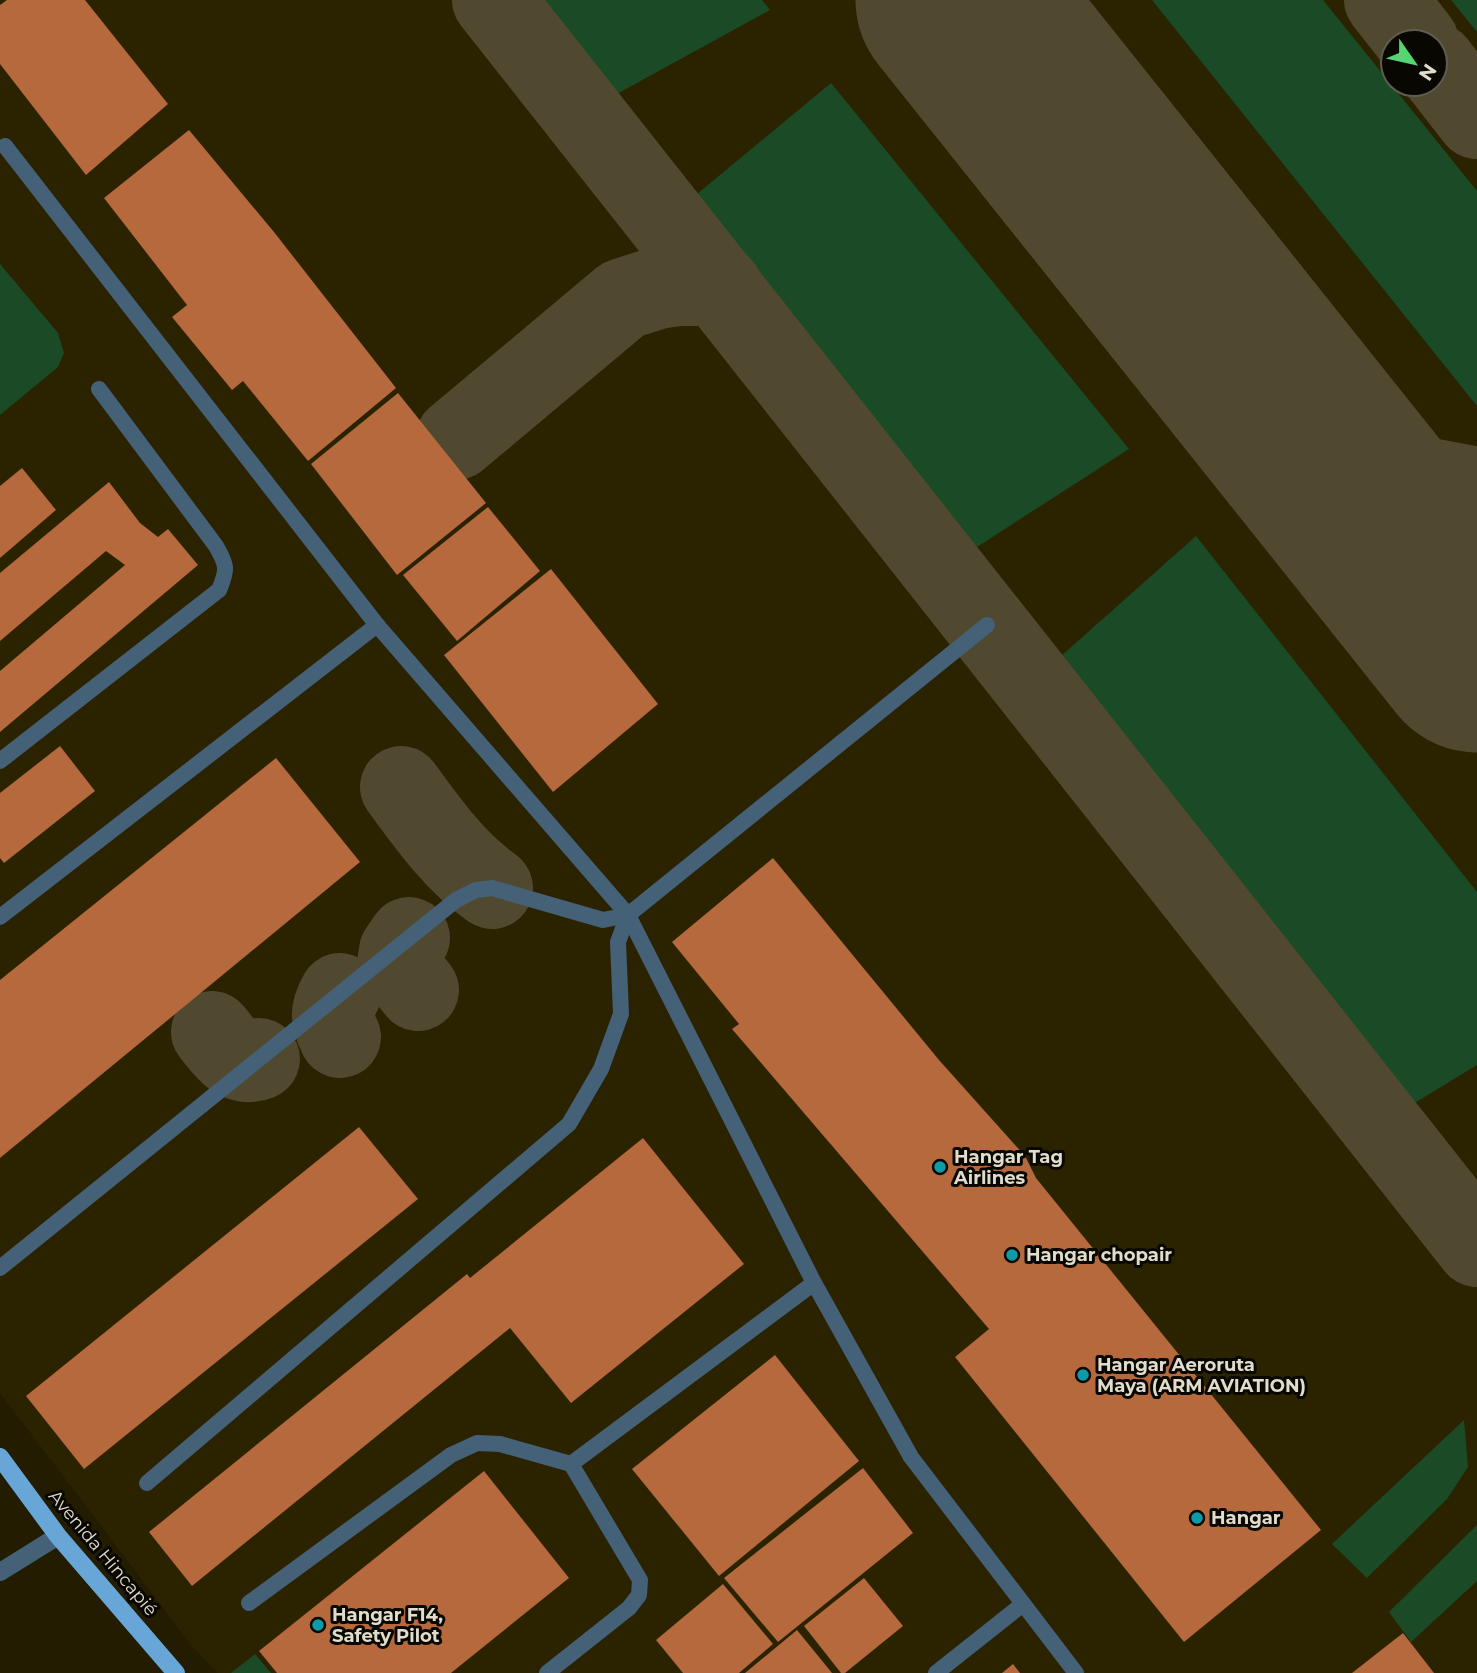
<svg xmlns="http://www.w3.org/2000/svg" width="1477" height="1673" font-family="Montserrat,sans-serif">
<rect width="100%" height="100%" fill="#231c01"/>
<path fill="#2b2200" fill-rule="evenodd" d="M 0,0 L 1477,0 L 1477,1673 L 217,1673 L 192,1646 L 0,1393 ZM 1393,42 L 1435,42 L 1435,84 L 1393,84 Z"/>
<g fill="#1a4b26">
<polygon points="538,0 762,0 770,10 615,95"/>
<polygon points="1152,0 1323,0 1477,191 1477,406"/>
<polygon points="1451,0 1477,0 1477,32"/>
<polygon points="831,83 1129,449 977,547 697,194"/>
<polygon points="0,264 58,333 64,353 58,367 0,415"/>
<polygon points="1196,536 1477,892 1477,1065 1413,1104 1060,657"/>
<polygon points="1464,1420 1468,1467 1447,1499 1367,1578 1332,1544"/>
<polygon points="1477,1525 1477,1581 1411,1642 1389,1612"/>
<polygon points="255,1654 271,1673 231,1673"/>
</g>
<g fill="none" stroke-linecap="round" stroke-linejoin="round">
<g stroke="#504930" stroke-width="82">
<polyline points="493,0 1477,1246"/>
<polyline points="1385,0 1418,42"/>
<polyline points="1435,64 1477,118"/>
<polyline points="456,439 623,299 658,288 680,285 701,285 722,288"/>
<polyline points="1324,459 1477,488"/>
<path d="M 1410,566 C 1421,516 1426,503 1477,488"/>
<path d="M 401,787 C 428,824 455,862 492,888"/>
<polyline points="409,938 400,951 398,965 418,990"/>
<path d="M 340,994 C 330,1011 331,1020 340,1037"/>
<path d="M 212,1032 C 225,1048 237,1068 259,1059"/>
</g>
<polyline stroke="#504930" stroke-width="205" points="958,0 1477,650"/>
</g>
<g fill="#b5693c">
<polygon points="7,0 85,0 168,104 86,175 0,64 0,5"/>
<polygon points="189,130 274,232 396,388 308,461 243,381 232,390 172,317 187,305 104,198"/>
<polygon points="398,393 486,503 397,575 311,464"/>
<polygon points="22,468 56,510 0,558 0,486"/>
<polygon points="109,482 140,523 158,537 168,529 198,565 0,732 0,671 125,565 106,551 0,641 0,573"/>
<polygon points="488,507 540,571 457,641 403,575"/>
<polygon points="551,569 658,704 553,792 444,655"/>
<polygon points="60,746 95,791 4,863 0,858 0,793"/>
<polygon points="276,758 360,862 0,1158 0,980"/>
<polygon points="773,858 939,1060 1025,1156 1036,1178 1321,1530 1184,1642 955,1357 989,1329 732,1029 739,1024 672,942"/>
<polygon points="359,1127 418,1199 84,1469 26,1396"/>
<polygon points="643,1138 744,1264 571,1403 510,1328 192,1586 149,1532 467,1274 470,1278"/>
<polygon points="775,1355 859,1461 719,1576 632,1469"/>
<polygon points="863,1468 913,1533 778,1642 724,1578"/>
<polygon points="484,1471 569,1578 451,1673 277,1673 259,1651"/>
<polygon points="864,1578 903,1626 845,1673 841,1673 804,1626"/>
<polygon points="723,1584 773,1644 739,1673 683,1673 656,1640"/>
<polygon points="797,1630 832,1673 745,1673"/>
<polygon points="1403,1633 1434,1673 1352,1673"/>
<polygon points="1013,1664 1020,1673 1002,1673"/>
</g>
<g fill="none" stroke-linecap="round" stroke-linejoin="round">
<g stroke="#446178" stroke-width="16">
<polyline points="5,146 377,625 628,915 814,1283 911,1457 1076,1673"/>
<path d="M 0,761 L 219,590 C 228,569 227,565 216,546 L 99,389"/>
<polyline points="0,917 377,625"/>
<polyline points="0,1268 456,900 476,890 492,888 603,920 628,915 987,625"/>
<polyline points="571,1464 814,1283"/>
<polyline points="147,1483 569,1124 601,1069 621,1014 618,942 628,915"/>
<polyline points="249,1603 451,1455 477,1443 500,1444 571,1464 640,1580 639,1595 629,1608 547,1673"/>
<polyline points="936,1673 1023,1604"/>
</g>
<polyline stroke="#446178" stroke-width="18" points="0,1572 58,1536"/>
<polyline stroke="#67a6d7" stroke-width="18" points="0,1457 58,1536 176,1673"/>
</g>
<g fill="#0f9aa8" stroke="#090701" stroke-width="2.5">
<circle cx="940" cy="1167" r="7"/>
<circle cx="1012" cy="1255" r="7"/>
<circle cx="1083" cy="1375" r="7"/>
<circle cx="1197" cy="1518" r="7"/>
<circle cx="318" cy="1625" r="7"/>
</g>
<g text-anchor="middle" stroke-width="6" stroke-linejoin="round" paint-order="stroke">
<g font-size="18" font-weight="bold" fill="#e1dccc" stroke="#090701" text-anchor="start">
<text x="954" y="1163">Hangar Tag<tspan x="954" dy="21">Airlines</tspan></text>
<text x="1026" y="1261">Hangar chopair</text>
<text x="1097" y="1371">Hangar Aeroruta<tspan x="1097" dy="21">Maya (ARM AVIATION)</tspan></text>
<text x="1211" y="1524">Hangar</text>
<text x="332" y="1621">Hangar F14,<tspan x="332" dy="21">Safety Pilot</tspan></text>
</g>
<g font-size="18" fill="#e1dccc" stroke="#090701">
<text transform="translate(103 1553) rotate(50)" y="6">Avenida Hincapié</text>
</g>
</g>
<g transform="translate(1414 63) rotate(124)"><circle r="33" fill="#090701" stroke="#5f5c52" stroke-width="2"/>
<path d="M0-5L12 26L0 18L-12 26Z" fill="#55d672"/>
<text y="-10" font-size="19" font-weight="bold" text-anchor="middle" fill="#e1dccc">N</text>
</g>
</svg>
